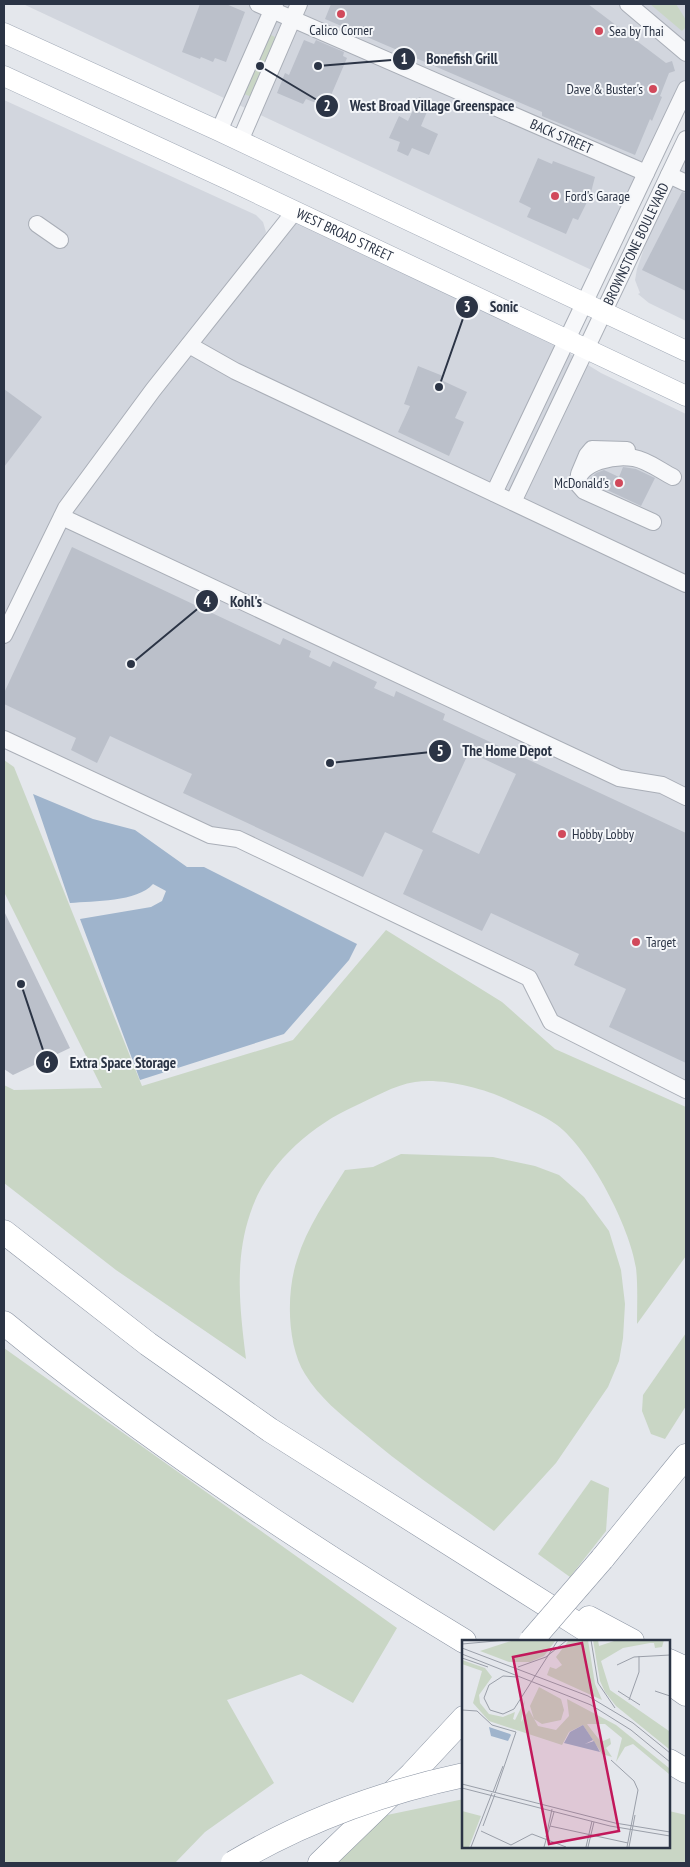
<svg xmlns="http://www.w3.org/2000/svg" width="690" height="1867" font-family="'PT Sans Narrow',sans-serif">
<rect width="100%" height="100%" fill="#e4e7ec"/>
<g fill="#d2d6de">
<polygon points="23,4 686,4 686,89 598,273"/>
<polygon points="4,100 256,215 263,222 266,232 262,240 295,211 479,298 601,373 686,414 686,1082 551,1022 529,978 4,739"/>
<polygon points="686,139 686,321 649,303 638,294 640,293 635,280 637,269 669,175"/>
</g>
<g fill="#c9d6c5">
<polygon points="650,4 676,4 686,20 686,27 682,31"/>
<polygon points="269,34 277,38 252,97 244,94"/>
<path d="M 4,760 L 14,767 L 142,1086 L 293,1040 L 386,930 L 502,1002 L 555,1049 L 686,1107 L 686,1256 L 637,1324 C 637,1306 638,1286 636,1268 C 630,1227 590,1150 557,1125 C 542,1114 523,1107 506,1099 C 482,1088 442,1078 415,1082 C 394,1085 373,1098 355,1106 C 310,1126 265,1166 250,1214 C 234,1261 240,1311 246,1359 L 116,1270 L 4,1183 L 4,1085 L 14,1090 L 102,1088 L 4,892 Z"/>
<path d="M 401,1154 L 493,1157 L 535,1166 L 559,1175 L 584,1197 L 609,1231 L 621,1270 L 625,1304 L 623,1338 L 619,1361 L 608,1387 L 556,1463 L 494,1531 C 449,1498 403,1467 361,1431 C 340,1414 320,1398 305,1374 C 287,1345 286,1293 297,1260 C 307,1227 327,1199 345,1170 L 373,1167 Z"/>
<polygon points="686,1333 686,1406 665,1439 651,1434 642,1411 643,1395"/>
<polygon points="4,1348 397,1628 353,1703 301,1674 227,1700 274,1783 205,1832 175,1863 4,1863"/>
<polygon points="591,1480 609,1488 606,1531 570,1577 538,1554"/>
<polygon points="464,1799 464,1846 669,1846 669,1811 686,1815 686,1863 337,1863 387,1815"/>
</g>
<path fill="#9fb4cc" d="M 33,794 L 93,819 L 135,830 L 187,867 L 204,867 L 357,944 L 349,960 L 284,1034 L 140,1080 L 80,919 L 151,907 L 162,901 L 166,891 L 153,884 C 137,902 94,901 70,903 Z"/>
<g fill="#bbc0ca" fill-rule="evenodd">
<polygon points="200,4 226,4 245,12 226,62 215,58 213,62 201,57 200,59 182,52"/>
<polygon points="331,4 588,4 666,63 672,61 675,71 669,73 660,96 662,97 652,121 650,119 635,155 542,116 542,112 530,107 325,19"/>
<polygon points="304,40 314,44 316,40 344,52 343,56 347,58 326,107 306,99 303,104 277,93 285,73 289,75"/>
<polygon points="419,97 431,102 421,126 438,134 429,155 412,148 408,156 397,151 400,142 389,138 399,116 408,121"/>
<polygon points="538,158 552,164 553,161 595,177 590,196 578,220 573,218 566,234 527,217 531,208 519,202"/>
<polygon points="682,192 686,193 686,291 642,270"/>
<polygon points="418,366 443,376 441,380 467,392 455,418 464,422 449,456 398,432 410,406 404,404"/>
<polygon points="4,389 42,417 4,467"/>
<polygon points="623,467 636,469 655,478 641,506 588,481 596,473 604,470 619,477"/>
<path d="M 72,547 L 280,645 L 283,638 L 311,651 L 309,657 L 330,667 L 333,661 L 377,682 L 374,688 L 394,697 L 396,691 L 445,714 L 443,720 L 686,833 L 686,1063 L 609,1027 L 626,989 L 574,965 L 579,954 L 491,913 L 482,931 L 403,894 L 423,850 L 385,832 L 363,877 L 183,793 L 192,774 L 110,736 L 97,763 L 71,750 L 76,738 L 4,704 L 4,693 ZM 469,752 L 516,774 L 479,854 L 432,832 Z"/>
<polygon points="4,911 70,1048 13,1075 4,1069"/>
</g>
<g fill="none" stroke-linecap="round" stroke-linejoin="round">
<defs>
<g id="minor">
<path id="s1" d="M 258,4 L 646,173"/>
<polyline points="628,4 686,53"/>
<polyline points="219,131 275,4"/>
<polyline points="240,141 299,4"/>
<polyline points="669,175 686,183"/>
<polyline points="37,224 60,240"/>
<polyline points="189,345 235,371 686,584"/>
<polyline points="579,474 587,455 592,449 627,450"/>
<polyline points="494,493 686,89"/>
<path id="s2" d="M 513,502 L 686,139"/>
<polyline points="62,517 619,778 662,785 686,797"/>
<path d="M 653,522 L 584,491 L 577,483 C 580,461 615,455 634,458 C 647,460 661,471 673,477"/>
<polyline points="4,635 66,508 153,390 295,211"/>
<polyline points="4,739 210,835 238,839 529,978 551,1022 686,1090"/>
</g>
<g id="major">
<polyline points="4,33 219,131 686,351"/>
<path id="s3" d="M 4,76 L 229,180 L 686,396"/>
</g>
<g id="highway">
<polyline points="4,1232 148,1344 270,1430 604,1641"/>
<path d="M 4,1323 C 148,1441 304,1544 464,1641"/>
<polyline points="602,1559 686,1456"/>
<polyline points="589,1618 632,1641"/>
<polyline points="669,1661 686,1669"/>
<polyline points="669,1682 686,1694"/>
<polyline points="669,1761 686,1771"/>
<polyline points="320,1863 412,1774 464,1718"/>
</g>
</defs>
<use href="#minor" stroke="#a9aeb7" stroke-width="18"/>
<use href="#major" stroke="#a3abb8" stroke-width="21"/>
<use href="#highway" stroke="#8b94a3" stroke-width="25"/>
<use href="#minor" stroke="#f7f8fa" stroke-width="16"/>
<use href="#major" stroke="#fff" stroke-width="20"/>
<use href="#highway" stroke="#fff" stroke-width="24"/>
<defs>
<g id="highway-bridge">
<polyline points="531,1641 602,1559"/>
<path d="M 233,1863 C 304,1821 384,1792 464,1775"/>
</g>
</defs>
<use href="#highway-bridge" stroke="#8b94a3" stroke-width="25" stroke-linecap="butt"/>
<use href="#highway-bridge" stroke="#fff" stroke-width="24"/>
</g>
<g fill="#d1495b" stroke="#f4f6f9" stroke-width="2">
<circle cx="341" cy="14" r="5"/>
<circle cx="599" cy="31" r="5"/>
<circle cx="653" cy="89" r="5"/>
<circle cx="555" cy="196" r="5"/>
<circle cx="619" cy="483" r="5"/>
<circle cx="562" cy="834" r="5"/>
<circle cx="636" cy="942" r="5"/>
</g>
<g text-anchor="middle" stroke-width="4" stroke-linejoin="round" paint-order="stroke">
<g font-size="14" fill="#2b3445" stroke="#f4f6f9" text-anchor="start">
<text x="341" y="35" text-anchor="middle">Calico Corner</text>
<text x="609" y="36">Sea by Thai</text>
<text x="643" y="94" text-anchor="end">Dave &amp; Buster's</text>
<text x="565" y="201">Ford's Garage</text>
<text x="609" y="488" text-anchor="end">McDonald's</text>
<text x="572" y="839">Hobby Lobby</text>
<text x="646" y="947">Target</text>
</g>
<g font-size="14" fill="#2b3445" stroke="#f4f6f9">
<text dy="5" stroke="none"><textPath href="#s1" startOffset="331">BACK STREET</textPath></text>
<text dy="5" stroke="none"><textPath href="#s3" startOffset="376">WEST BROAD STREET</textPath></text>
<text dy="5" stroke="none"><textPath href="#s2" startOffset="286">BROWNSTONE BOULEVARD</textPath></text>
</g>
</g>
<g transform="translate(462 1640)">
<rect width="208" height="208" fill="#e4e7ec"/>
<path d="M 52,0 L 94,0 L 82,16 L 68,22 L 47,22 L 18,11 ZM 107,0 L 126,0 L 133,44 L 140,60 L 85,35 L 88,27 L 94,29 L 100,25 L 94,17 ZM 131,0 L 136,0 L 137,6 L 155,0 L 202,0 L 200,7 L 193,8 L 192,3 L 188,3 L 161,8 L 139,21 L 148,50 L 207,91 L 207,109 L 154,66 L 143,52 L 138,41 ZM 0,20 L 23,28 L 30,37 L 17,55 L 18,63 L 27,74 L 41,77 L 53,72 L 51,79 L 53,80 L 63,60 L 59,82 L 67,70 L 76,86 L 94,90 L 107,76 L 105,59 L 154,85 L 207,128 L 207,134 L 171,104 L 163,107 L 154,122 L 160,98 L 143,84 L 125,84 L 139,102 L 148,98 L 149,104 L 144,108 L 150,117 L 140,114 L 121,85 L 107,92 L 100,105 L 27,81 L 11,63 L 20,31 L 0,24 ZM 77,47 L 99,59 L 102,70 L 99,80 L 80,84 L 72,79 L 68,66 ZM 0,171 L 19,176 L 7,207 L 0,207 Z" fill="#c9d6c5"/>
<path d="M 121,85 L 131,100 L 123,104 L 132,101 L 138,112 L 102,103 L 108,92 ZM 27,87 L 48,94 L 49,95 L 46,101 L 29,96 Z" fill="#9fb4cc"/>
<path fill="none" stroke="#9a9fa9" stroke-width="1" d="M 129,0 L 136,43 L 153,68M 0,4 L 45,0M 0,8 L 126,56 L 171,83 L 208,113M 0,14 L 129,65 L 169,90 L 208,122M 0,18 L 26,27M 155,25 L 172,17 L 208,15M 56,27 L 84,17 L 105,0M 55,37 L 41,36 L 27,45 L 22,58 L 28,70 L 41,74 L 52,69 L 96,0M 156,51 L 178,65M 193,51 L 208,56M 167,60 L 177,32 L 177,16M 0,70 L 15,71 L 30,85 L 54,92 L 33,153M 149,120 L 172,141 L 176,150 L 165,207M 0,144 L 153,183 L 208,192M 0,148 L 148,186 L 208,196M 31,152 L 41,126M 21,186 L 33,154M 88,186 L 166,203M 19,191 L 49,205 L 70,194 L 104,207M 84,197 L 90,169M 9,207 L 30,153M 82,207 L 92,172M 124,207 L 130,181M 126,207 L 132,182M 167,207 L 173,175"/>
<path fill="#c2185b" fill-opacity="0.15" stroke="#c2185b" stroke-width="2.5" d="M 120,3 L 157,191 L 87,204 L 51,17 Z"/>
<rect width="208" height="208" fill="none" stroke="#2b3445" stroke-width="2.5"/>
</g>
<path fill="none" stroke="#2b3445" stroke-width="2" d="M318 66L404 59M260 66L327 106M439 387L467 307M131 664L207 601M330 763L440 751M21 984L47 1062"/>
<g fill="#2b3445" stroke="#f4f6f9" stroke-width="2">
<circle cx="318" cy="66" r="5"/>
<circle cx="260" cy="66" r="5"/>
<circle cx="439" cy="387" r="5"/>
<circle cx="131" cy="664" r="5"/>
<circle cx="330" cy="763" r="5"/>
<circle cx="21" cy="984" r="5"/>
<circle cx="404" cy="59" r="12"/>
<circle cx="327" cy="106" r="12"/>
<circle cx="467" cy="307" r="12"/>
<circle cx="207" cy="601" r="12"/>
<circle cx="440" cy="751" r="12"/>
<circle cx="47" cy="1062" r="12"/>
</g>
<g font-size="15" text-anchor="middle" font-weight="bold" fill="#fff">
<text x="404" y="64">1</text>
<text x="327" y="111">2</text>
<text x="467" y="312">3</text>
<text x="207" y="607">4</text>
<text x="440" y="756">5</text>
<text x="47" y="1068">6</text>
</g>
<g font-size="15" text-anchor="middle" font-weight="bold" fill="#2b3445" stroke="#f4f6f9" stroke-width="4" stroke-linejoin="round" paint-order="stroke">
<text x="462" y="64">Bonefish Grill</text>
<text x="432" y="111">West Broad Village Greenspace</text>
<text x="504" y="312">Sonic</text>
<text x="246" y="607">Kohl's</text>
<text x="507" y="756">The Home Depot</text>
<text x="123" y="1068">Extra Space Storage</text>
</g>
<rect width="690" height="1867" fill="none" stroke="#2b3445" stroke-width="10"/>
</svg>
